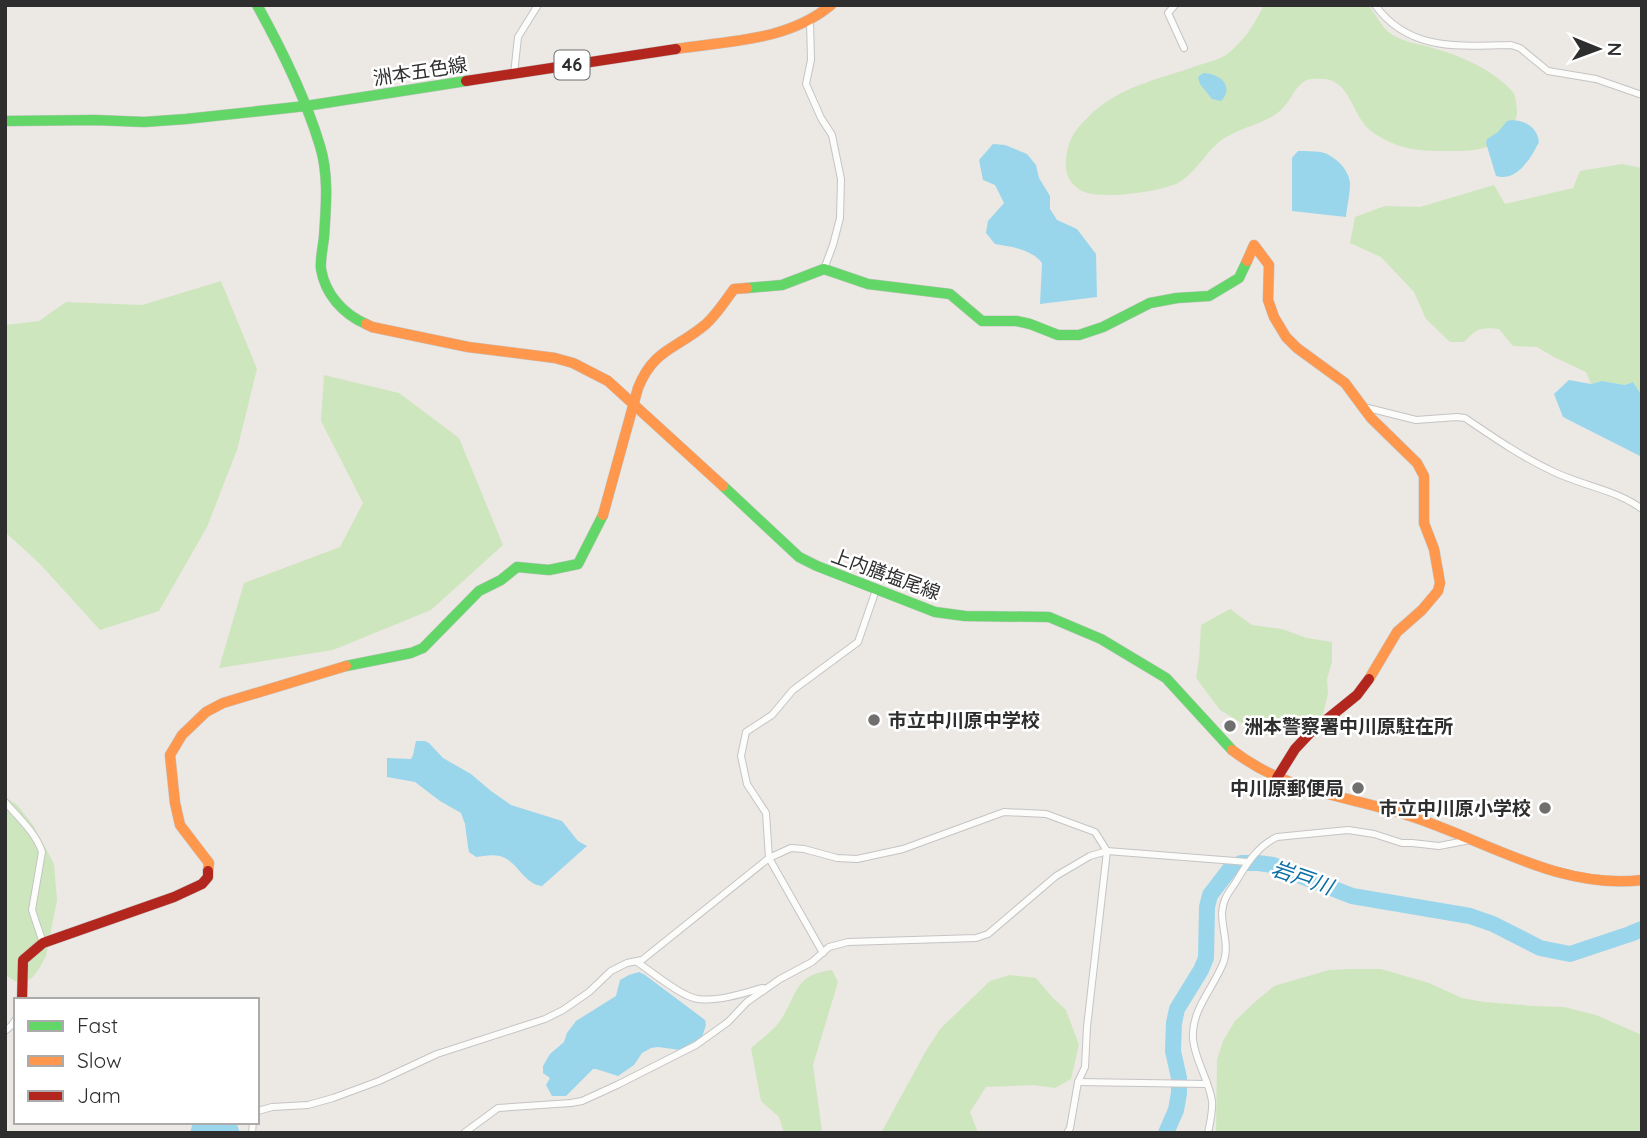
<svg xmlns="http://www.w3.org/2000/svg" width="1647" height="1138" font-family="Quicksand,'Noto Sans JP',sans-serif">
<rect width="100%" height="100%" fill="#ece8e4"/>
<g fill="#cee6be">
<path d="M 1264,5 L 1368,5 C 1376,14 1382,28 1391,34 C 1405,43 1421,44 1436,49 C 1461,56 1486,67 1506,85 C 1506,85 1513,92 1513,92 C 1516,97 1517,107 1517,113 C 1515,129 1505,136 1492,144 C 1479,152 1460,151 1446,151 C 1416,151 1396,149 1371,131 C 1352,117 1351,80 1323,79 C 1319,79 1312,78 1307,80 C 1295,85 1290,103 1280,111 C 1263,125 1241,127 1223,139 C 1206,151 1196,173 1178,183 C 1159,192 1098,201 1080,190 C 1064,180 1064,164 1068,148 C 1071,135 1079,126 1088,117 C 1121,85 1155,81 1196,66 C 1206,63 1217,60 1226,55 C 1244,41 1254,25 1264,5 Z"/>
<path d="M 1622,164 L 1642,168 L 1642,396 L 1633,382 L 1625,385 L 1602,381 L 1591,384 L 1586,372 L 1554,357 L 1537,347 L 1513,346 L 1499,329 C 1481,327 1476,329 1464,342 L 1450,342 L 1426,319 L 1414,292 L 1381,257 L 1350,243 L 1355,217 L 1385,206 L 1420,207 L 1494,185 L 1505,204 L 1573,188 L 1580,171 Z"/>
<polygon points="221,281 257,369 237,450 207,527 159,611 100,630 39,563 5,532 5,325 39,321 66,302 142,305"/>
<polygon points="324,375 399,393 459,438 503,545 431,610 333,650 219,668 244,583 340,547 363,503 321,421"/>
<path d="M 1230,609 L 1252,625 L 1282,629 L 1307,638 L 1332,642 L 1332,662 L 1327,679 L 1328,693 L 1323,715 C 1313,718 1299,727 1291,729 C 1281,731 1272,733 1263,736 L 1220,710 L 1196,678 L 1199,659 L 1201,625 Z"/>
<polygon points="5,797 17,805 33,825 54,864 57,900 46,956 40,967 33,977 25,982 15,981 5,975"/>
<polygon points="1351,969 1381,969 1429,983 1462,998 1484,1002 1534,1006 1564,1007 1596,1015 1642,1035 1642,1133 1216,1133 1217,1060 1223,1041 1235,1021 1256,1001 1274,986 1329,970"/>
<path d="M 832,970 L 838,982 L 813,1065 L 822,1131 L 828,1133 L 784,1133 L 779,1117 L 761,1101 L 751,1048 C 760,1040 773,1031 780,1021 C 798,995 793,975 832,970 Z"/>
<polygon points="1010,975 1036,978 1052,997 1066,1010 1079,1045 1071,1079 1055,1088 1033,1085 986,1087 970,1112 978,1133 881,1133 927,1049 941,1028 990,981"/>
</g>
<g fill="#99d6ec">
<path d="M 1203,73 C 1220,73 1235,87 1221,101 L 1212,99 L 1200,84 L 1198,77 Z"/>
<path d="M 1512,120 C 1526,121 1537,127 1539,142 C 1531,158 1517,182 1496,176 L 1486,143 L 1487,139 L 1498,132 L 1507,121 Z"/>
<path d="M 993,144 L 1005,145 L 1027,154 L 1036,165 L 1039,178 L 1050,196 L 1050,209 L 1057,220 L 1077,229 L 1096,254 L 1097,297 L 1040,304 L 1042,263 C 1031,249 1013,247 995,244 L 986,233 L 988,221 L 1004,203 L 995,185 L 983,180 L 979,160 Z"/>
<path d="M 1298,151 C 1306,151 1313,151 1321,152 C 1334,155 1349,169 1350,183 C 1350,194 1347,206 1346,217 L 1292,211 L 1292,158 Z"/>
<polygon points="1569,380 1591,384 1602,381 1625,385 1633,382 1642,396 1642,457 1563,417 1554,394"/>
<path d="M 416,741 L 425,741 L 429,743 L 443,758 L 471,774 L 491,791 L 511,805 L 562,821 L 578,841 L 587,846 L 542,886 C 523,884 518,861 500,856 C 492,854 483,856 476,857 L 469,852 L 468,847 L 465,824 L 461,813 L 440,801 L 415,782 L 387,777 L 387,758 L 411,759 L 413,755 Z"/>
<polygon points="639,972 645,975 705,1020 706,1025 702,1037 680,1050 658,1047 651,1048 642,1053 634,1065 618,1076 596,1069 593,1069 566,1096 552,1096 546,1085 550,1078 543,1073 543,1066 550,1054 564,1042 567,1033 576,1021 616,996 620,980 629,975"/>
<polygon points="193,1122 236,1122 240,1133 190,1133"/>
</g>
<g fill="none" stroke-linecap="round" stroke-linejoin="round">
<polyline stroke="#99d6ec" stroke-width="16" points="1166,1133 1176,1110 1179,1093 1179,1078 1173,1051 1174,1023 1177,1009 1201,970 1206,958 1207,907 1210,895 1230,869 1241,863 1258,863 1273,865 1352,896 1470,916 1493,924 1540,948 1570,954 1630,934 1642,929"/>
<defs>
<g id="street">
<polyline points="1175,5 1168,13 1184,48"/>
<path d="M 1375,5 C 1409,52 1460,46 1511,45 L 1520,48 L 1548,71 L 1596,79 L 1642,95"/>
<polyline points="810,21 811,60 806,84 821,118 832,135 841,179 840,218 833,245 824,269"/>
<polyline points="514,74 518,37 538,5"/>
<path d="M 1364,407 L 1416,420 L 1457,417 L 1465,418 C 1493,437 1522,457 1552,471 C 1582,486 1615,489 1642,509"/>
<path d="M 5,802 C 18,817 36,833 42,852 L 32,910 L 43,943"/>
<polyline points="823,953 769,858 766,813 747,784 741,756 746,732 772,715 793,690 858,642 876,590"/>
<path d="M 637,962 C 652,972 682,997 698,999 C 718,1002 743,993 763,988"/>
<polyline points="5,1031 12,1025 16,1019"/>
<polyline points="1078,1082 1207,1084"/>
<polyline points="257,1113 258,1111 272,1107 308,1105 333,1098 379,1081 437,1054 545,1019 563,1010 589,992 611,971 627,963 642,960 769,858 791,848 804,849 837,858 857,859 903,849 1004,812 1046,814 1095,832 1107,851 1087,1027 1085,1067 1078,1082 1070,1128 1067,1133"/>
<polyline points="252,1133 253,1122"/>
<polyline points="464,1133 498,1108 571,1103 582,1101 617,1085 696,1045 728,1022 747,1002 780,979 812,962 829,947 848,942 976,938 988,934 1056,876 1090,856 1107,851 1248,862"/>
<path d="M 1208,1133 C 1210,1123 1213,1111 1212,1101 C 1209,1080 1195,1061 1193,1039 C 1191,1009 1214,988 1224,961 C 1229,945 1222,929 1222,913 C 1223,897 1230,892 1237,880 C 1247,863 1258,846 1277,837 L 1348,830 L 1374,834 L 1402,843 L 1412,843 L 1439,846 L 1470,840"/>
</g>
<g id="fast">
<path d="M 257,5 C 282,50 305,96 320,146 C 329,175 326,207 324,237 C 323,247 320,259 321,269 C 325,294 343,314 366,324"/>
<polyline points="5,121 95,120 144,122 186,119 306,106 466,81"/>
<polyline points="747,288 782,285 824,269 868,284 950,294 982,321 1016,321 1030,324 1058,335 1079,335 1103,327 1150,303 1177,298 1209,296 1239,278 1247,261"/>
<polyline points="723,486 799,557 817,566 935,612 965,616 1049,617 1101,639 1166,678 1232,750"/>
<polyline points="346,666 411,653 423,648 479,591 501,580 517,567 549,570 578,564 603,515"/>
</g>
<g id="slow">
<path d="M 676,49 C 729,41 788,41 831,5"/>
<polyline points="1247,261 1254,245 1269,265 1268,300 1274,317 1286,337 1297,348 1345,383 1371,418 1417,463 1424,476 1424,523 1434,549 1440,583 1438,591 1422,610 1397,632 1369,679"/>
<polyline points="366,324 372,327 468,347 555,358 573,363 608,381 723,486"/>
<path d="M 603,515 L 638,388 C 654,348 677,349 706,324 C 717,314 725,301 734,289 L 747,288"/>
<path d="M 1232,750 C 1286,792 1344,795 1407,815 C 1484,839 1558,890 1642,880"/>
<polyline points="208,871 209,863 180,825 175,803 170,755 182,735 206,712 223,703 346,666"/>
</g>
<g id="jam">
<polyline points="466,81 676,49"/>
<polyline points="1277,778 1295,749 1310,733 1357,695 1369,679"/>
<polyline points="22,1000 23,960 43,943 174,897 202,884 208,877 208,871"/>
</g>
</defs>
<use href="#street" stroke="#c5c4c5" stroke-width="8"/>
<use href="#fast" stroke="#c5c4c5" stroke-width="11"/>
<use href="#slow" stroke="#c5c4c5" stroke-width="11"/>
<use href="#jam" stroke="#c5c4c5" stroke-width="11"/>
<use href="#street" stroke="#fcfcfb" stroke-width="6"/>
<use href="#fast" stroke="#63d668" stroke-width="10"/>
<use href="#slow" stroke="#ff974d" stroke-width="10"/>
<use href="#jam" stroke="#b3261e" stroke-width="10"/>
</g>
<g fill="#706f6e" stroke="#fff" stroke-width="2.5">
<circle cx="874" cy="720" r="7"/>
<circle cx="1230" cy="726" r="7"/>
<circle cx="1358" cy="788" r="7"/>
<circle cx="1545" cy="808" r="7"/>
</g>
<g text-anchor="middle" stroke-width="5" stroke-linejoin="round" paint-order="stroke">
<rect fill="#fff" stroke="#6d6d6d" stroke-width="2" x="554.5" y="50.5" width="35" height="29" rx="5"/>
<g font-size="18" font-weight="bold" fill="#2e2e2e">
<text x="572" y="71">46</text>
</g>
<g font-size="19" fill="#2e2e2e" stroke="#fff">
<text transform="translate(420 71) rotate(-9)" y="7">洲本五色線</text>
<text transform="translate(886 574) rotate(20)" y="7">上内膳塩尾線</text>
</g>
<g font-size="19" font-weight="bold" fill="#2e2e2e" stroke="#fff" text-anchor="start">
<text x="888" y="727">市立中川原中学校</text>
<text x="1244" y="733">洲本警察署中川原駐在所</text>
<text x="1344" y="795" text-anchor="end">中川原郵便局</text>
<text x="1531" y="815" text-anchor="end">市立中川原小学校</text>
</g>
<g font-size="21" font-style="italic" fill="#0d6fa3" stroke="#fff">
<text transform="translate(1302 878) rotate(19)" y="7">岩戸川</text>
</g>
</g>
<rect width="1647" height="1138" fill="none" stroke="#2e2e2e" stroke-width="14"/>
<rect x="14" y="998" width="245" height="126" fill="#ffffff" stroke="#ababab" stroke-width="2"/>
<rect x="28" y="1021" width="35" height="10" fill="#63d668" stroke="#ababab" stroke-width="2"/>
<text x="77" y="1033" font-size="21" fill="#2e2e2e">Fast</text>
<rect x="28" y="1056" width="35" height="10" fill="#ff974d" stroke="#ababab" stroke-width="2"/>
<text x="77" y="1068" font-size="21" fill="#2e2e2e">Slow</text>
<rect x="28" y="1091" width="35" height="10" fill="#b3261e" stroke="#ababab" stroke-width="2"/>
<text x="77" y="1103" font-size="21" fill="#2e2e2e">Jam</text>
<g transform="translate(1598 49) rotate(91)" stroke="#ffffff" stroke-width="5" paint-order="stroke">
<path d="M0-5L12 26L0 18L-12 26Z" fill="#2e2e2e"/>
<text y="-10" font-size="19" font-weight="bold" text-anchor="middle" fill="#2e2e2e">N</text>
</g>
</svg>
